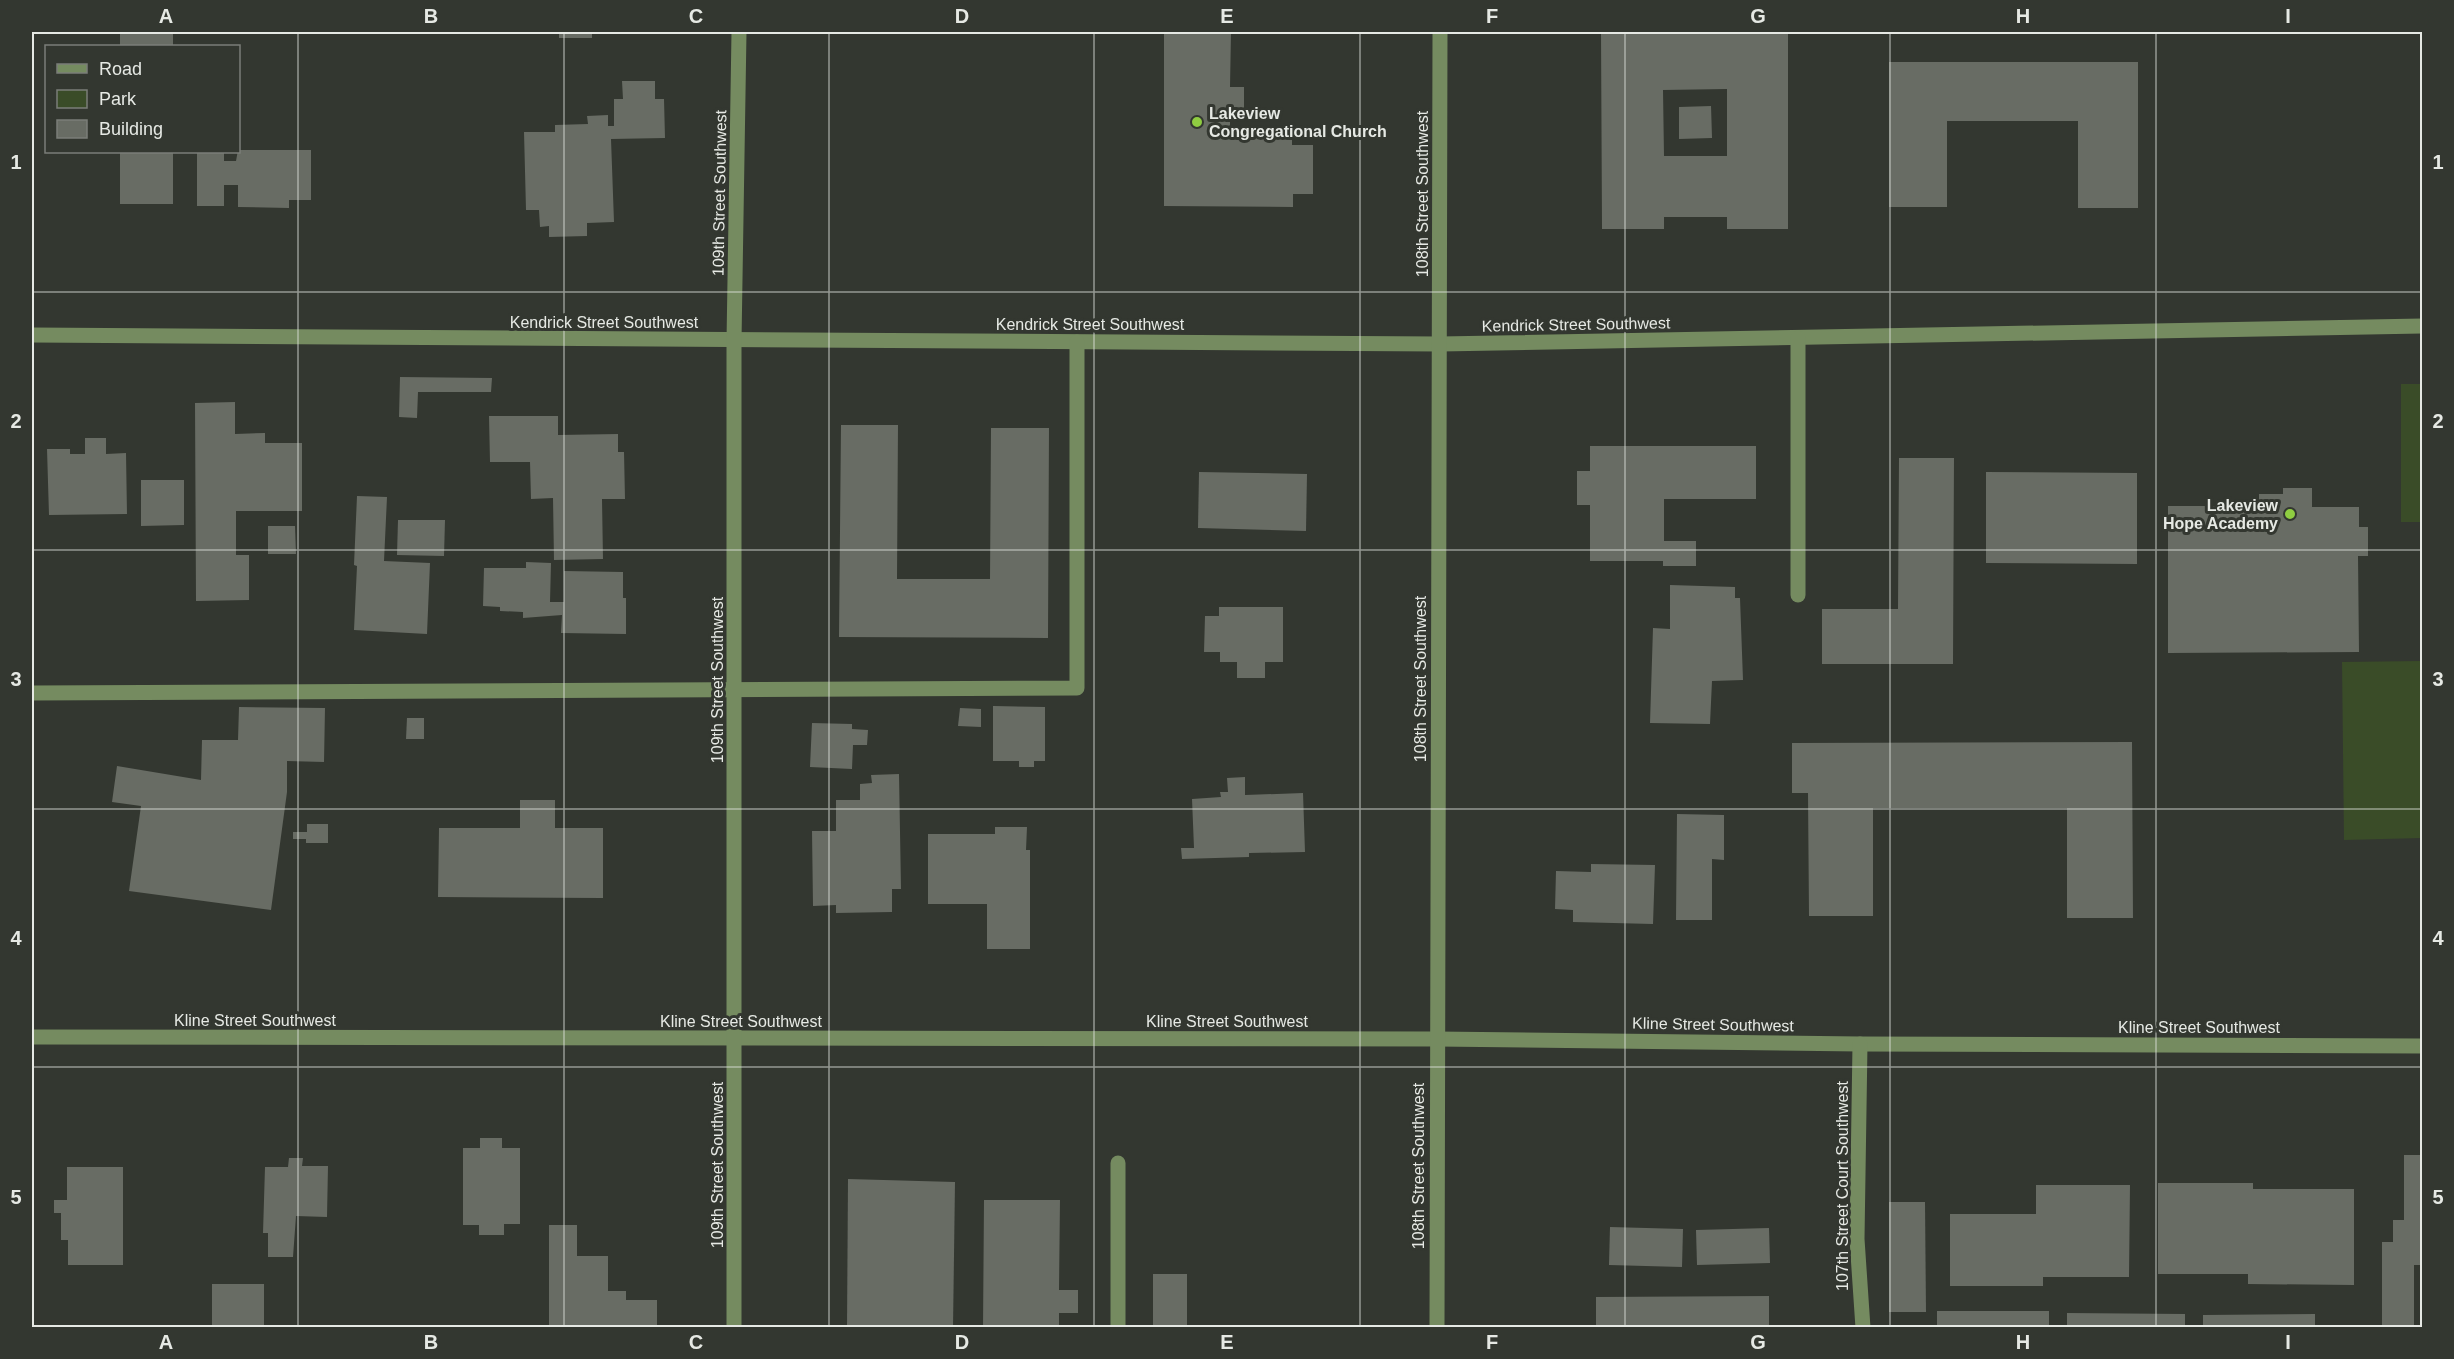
<svg xmlns="http://www.w3.org/2000/svg" width="2454" height="1359" font-family="Helvetica,sans-serif">
<rect width="100%" height="100%" fill="#333730"/>
<g fill="#3a4c28">
<rect x="2401" y="384" width="21" height="138"/>
<polygon points="2422,661 2422,838 2344,840 2342,662"/>
</g>
<g fill="#686c64" fill-rule="evenodd">
<rect x="120" y="32" width="53" height="14"/>
<rect x="559" y="32" width="33" height="6"/>
<polygon points="1164,32 1231,32 1230,87 1244,87 1244,113 1230,113 1230,130 1292,131 1292,145 1313,145 1313,194 1293,194 1293,207 1164,206"/>
<path d="M 1601,32 L 1788,32 L 1788,229 L 1727,229 L 1727,217 L 1664,217 L 1664,229 L 1602,229 ZM 1727,89 L 1727,156 L 1664,156 L 1663,90 Z"/>
<polygon points="1889,62 2138,62 2138,208 2078,208 2078,121 1947,121 1947,207 1889,207"/>
<polygon points="622,81 655,81 655,99 664,99 665,138 611,139 614,222 587,223 587,236 549,237 549,226 540,227 539,210 526,210 524,132 555,132 555,125 588,124 587,116 608,115 608,126 614,126 614,99 623,99"/>
<polygon points="1711,106 1712,138 1679,139 1679,107"/>
<polygon points="238,150 311,150 311,200 289,200 289,208 238,207 238,185 224,185 224,206 197,206 197,152 224,152 224,161 236,161"/>
<rect x="120" y="152" width="53" height="52"/>
<polygon points="400,377 492,378 491,392 418,392 417,418 399,417"/>
<polygon points="235,402 235,434 265,433 265,443 302,443 302,511 236,511 236,555 249,555 249,600 196,601 195,403"/>
<polygon points="489,416 558,416 558,435 618,434 618,452 624,452 625,499 602,499 603,559 554,560 553,498 531,499 530,462 490,462"/>
<polygon points="841,425 898,425 897,579 990,579 991,428 1049,428 1048,638 839,637"/>
<polygon points="85,438 106,438 106,454 126,453 127,514 49,515 47,449 70,449 70,454 85,454"/>
<polygon points="1590,446 1756,446 1756,499 1664,499 1664,541 1696,541 1696,566 1663,566 1663,561 1590,561 1590,505 1577,505 1577,471 1590,471"/>
<polygon points="1899,458 1954,458 1953,664 1822,664 1822,609 1898,609"/>
<polygon points="1199,472 1307,474 1306,531 1198,528"/>
<polygon points="1986,472 2137,473 2137,564 1986,563"/>
<polygon points="141,480 184,480 184,525 141,526"/>
<polygon points="2283,488 2312,488 2312,507 2359,507 2359,527 2368,527 2368,556 2358,556 2359,652 2168,653 2168,506 2259,506 2259,494 2283,494"/>
<polygon points="357,496 387,497 384,561 430,563 427,634 354,630 357,566 354,565"/>
<polygon points="398,520 445,520 444,556 397,555"/>
<polygon points="268,526 295,526 296,554 268,554"/>
<polygon points="526,562 551,563 550,602 564,602 564,571 623,572 623,598 626,598 626,634 561,633 562,615 523,618 523,612 500,611 500,607 483,606 484,568 526,568"/>
<polygon points="1670,585 1735,587 1735,598 1740,598 1743,680 1712,681 1710,724 1650,723 1653,628 1670,629"/>
<polygon points="1219,607 1283,607 1283,662 1265,662 1265,678 1237,678 1237,662 1220,662 1220,652 1204,652 1205,616 1219,616"/>
<polygon points="993,706 1045,707 1045,761 1034,761 1034,767 1019,767 1019,761 993,761"/>
<polygon points="239,707 325,708 324,762 287,761 287,792 271,910 129,891 141,806 112,802 117,766 201,780 202,740 238,740"/>
<polygon points="960,708 981,709 981,727 958,726"/>
<polygon points="407,718 424,718 424,739 406,739"/>
<polygon points="812,723 852,724 852,729 868,730 867,745 853,745 852,769 810,767"/>
<polygon points="2132,742 2133,918 2067,918 2067,808 1873,808 1873,916 1809,916 1808,793 1792,793 1792,743"/>
<polygon points="899,774 901,889 892,889 892,912 836,913 836,905 813,906 812,831 836,831 836,800 860,800 860,784 872,783 871,775"/>
<polygon points="1245,777 1245,795 1303,793 1305,852 1249,853 1249,857 1182,859 1181,848 1194,848 1192,799 1221,797 1220,792 1228,792 1227,778"/>
<polygon points="520,800 555,800 555,828 603,828 603,898 438,897 439,828 520,828"/>
<polygon points="1677,814 1724,815 1724,860 1712,859 1712,920 1676,920"/>
<polygon points="307,824 328,824 328,843 306,843 306,839 293,839 293,832 307,832"/>
<polygon points="995,827 1027,827 1026,850 1030,850 1030,949 987,949 987,904 928,904 928,834 995,834"/>
<polygon points="1591,864 1655,865 1653,924 1573,922 1573,910 1555,909 1556,871 1591,872"/>
<polygon points="480,1138 502,1138 502,1148 520,1148 520,1224 504,1224 504,1235 479,1235 479,1225 463,1225 463,1148 480,1148"/>
<polygon points="2404,1155 2422,1155 2422,1265 2414,1265 2414,1328 2382,1328 2382,1242 2393,1242 2393,1220 2404,1220"/>
<polygon points="289,1158 303,1158 302,1166 328,1166 327,1217 296,1216 293,1257 268,1257 268,1233 263,1233 265,1167 288,1167"/>
<polygon points="67,1167 123,1167 123,1265 68,1265 68,1240 61,1240 61,1213 54,1213 54,1200 67,1200"/>
<polygon points="848,1179 955,1182 953,1328 847,1328"/>
<polygon points="2158,1183 2253,1183 2253,1189 2354,1189 2354,1285 2248,1284 2248,1274 2158,1274"/>
<polygon points="2036,1185 2130,1185 2129,1277 2043,1277 2043,1286 1950,1286 1950,1214 2036,1214"/>
<polygon points="984,1200 1060,1200 1059,1290 1078,1290 1078,1313 1059,1313 1059,1328 983,1328"/>
<polygon points="1889,1202 1925,1202 1926,1312 1889,1312"/>
<polygon points="549,1225 577,1225 577,1256 608,1256 608,1291 626,1291 626,1300 657,1300 657,1328 549,1328"/>
<polygon points="1610,1227 1683,1229 1682,1267 1609,1265"/>
<polygon points="1769,1228 1770,1263 1697,1265 1696,1230"/>
<rect x="1153" y="1274" width="34" height="54"/>
<rect x="212" y="1284" width="52" height="44"/>
<polygon points="1769,1296 1769,1328 1596,1328 1596,1297"/>
<rect x="1937" y="1311" width="112" height="17"/>
<polygon points="2067,1313 2185,1314 2185,1328 2067,1328"/>
<polygon points="2315,1314 2315,1328 2203,1328 2203,1315"/>
</g>
<g fill="none" stroke-linecap="round" stroke-linejoin="round">
<g stroke="#758b60" stroke-width="15">
<polyline points="32,335 1440,344 2422,326"/>
<polyline points="1798,595 1798,338"/>
<polyline points="32,693 1077,688 1077,342"/>
<polyline points="32,1037 1436,1039 1860,1044 2422,1046"/>
<polyline points="1860,1044 1857,1239 1863,1328"/>
<polyline points="734,1328 734,341 739,32"/>
<polyline points="1118,1328 1118,1163"/>
<polyline points="1437,1328 1440,32"/>
</g>
</g>
<path fill="none" stroke="#e6e9e4" stroke-width="1.5" stroke-opacity="0.55" d="M 298,32 L 298,1328M 564,32 L 564,1328M 829,32 L 829,1328M 1094,32 L 1094,1328M 1360,32 L 1360,1328M 1625,32 L 1625,1328M 1890,32 L 1890,1328M 2156,32 L 2156,1328M 32,292 L 2422,292M 32,550 L 2422,550M 32,809 L 2422,809M 32,1067 L 2422,1067"/>
<g fill="#8fcd41" stroke="#333730" stroke-width="2">
<circle cx="1197" cy="122" r="6"/>
<circle cx="2290" cy="514" r="6"/>
</g>
<g text-anchor="middle" stroke-width="6" stroke-linejoin="round" paint-order="stroke">
<g font-size="16" font-weight="bold" fill="#e6e9e4" stroke="#333730" text-anchor="start">
<text x="1209" y="119">Lakeview<tspan x="1209" dy="18">Congregational Church</tspan></text>
<text x="2278" y="511" text-anchor="end">Lakeview<tspan x="2278" dy="18">Hope Academy</tspan></text>
</g>
<g font-size="16" fill="#e6e9e4" stroke="#333730">
<text transform="translate(719 193) rotate(-89)" y="6">109th Street Southwest</text>
<text transform="translate(1422 194) rotate(-90)" y="6">108th Street Southwest</text>
<text x="604" y="328">Kendrick Street Southwest</text>
<text x="1090" y="330">Kendrick Street Southwest</text>
<text transform="translate(1576 324) rotate(-1)" y="6">Kendrick Street Southwest</text>
<text transform="translate(1420 679) rotate(-90)" y="6">108th Street Southwest</text>
<text transform="translate(717 680) rotate(-90)" y="6">109th Street Southwest</text>
<text x="255" y="1026">Kline Street Southwest</text>
<text x="741" y="1027">Kline Street Southwest</text>
<text x="1227" y="1027">Kline Street Southwest</text>
<text transform="translate(1713 1024) rotate(1)" y="6">Kline Street Southwest</text>
<text x="2199" y="1033">Kline Street Southwest</text>
<text transform="translate(717 1165) rotate(-90)" y="6">109th Street Southwest</text>
<text transform="translate(1418 1166) rotate(-90)" y="6">108th Street Southwest</text>
<text transform="translate(1842 1186) rotate(-90)" y="6">107th Street Court Southwest</text>
</g>
</g>
<rect width="2454" height="1359" fill="none" stroke="#333730" stroke-width="66"/>
<rect x="45" y="45" width="195" height="108" fill="#333730" stroke="#7b7e78" stroke-width="1.5"/>
<rect x="57" y="64" width="30" height="9" fill="#758b60" stroke="#7b7e78" stroke-width="1.5"/>
<text x="99" y="75" font-size="18" fill="#e6e9e4">Road</text>
<rect x="57" y="90" width="30" height="18" fill="#3a4c28" stroke="#7b7e78" stroke-width="1.5"/>
<text x="99" y="105" font-size="18" fill="#e6e9e4">Park</text>
<rect x="57" y="120" width="30" height="18" fill="#686c64" stroke="#7b7e78" stroke-width="1.5"/>
<text x="99" y="135" font-size="18" fill="#e6e9e4">Building</text>
<rect x="33" y="33" width="2388" height="1293" fill="none" stroke="#e6e9e4" stroke-width="2"/>
<g font-size="20" text-anchor="middle" font-weight="bold" fill="#e6e9e4">
<text x="166" y="23">A</text>
<text x="431" y="23">B</text>
<text x="696" y="23">C</text>
<text x="962" y="23">D</text>
<text x="1227" y="23">E</text>
<text x="1492" y="23">F</text>
<text x="1758" y="23">G</text>
<text x="2023" y="23">H</text>
<text x="2288" y="23">I</text>
<text x="16" y="169">1</text>
<text x="2438" y="169">1</text>
<text x="16" y="428">2</text>
<text x="2438" y="428">2</text>
<text x="16" y="686">3</text>
<text x="2438" y="686">3</text>
<text x="16" y="945">4</text>
<text x="2438" y="945">4</text>
<text x="16" y="1204">5</text>
<text x="2438" y="1204">5</text>
<text x="166" y="1349">A</text>
<text x="431" y="1349">B</text>
<text x="696" y="1349">C</text>
<text x="962" y="1349">D</text>
<text x="1227" y="1349">E</text>
<text x="1492" y="1349">F</text>
<text x="1758" y="1349">G</text>
<text x="2023" y="1349">H</text>
<text x="2288" y="1349">I</text>
</g>
</svg>
